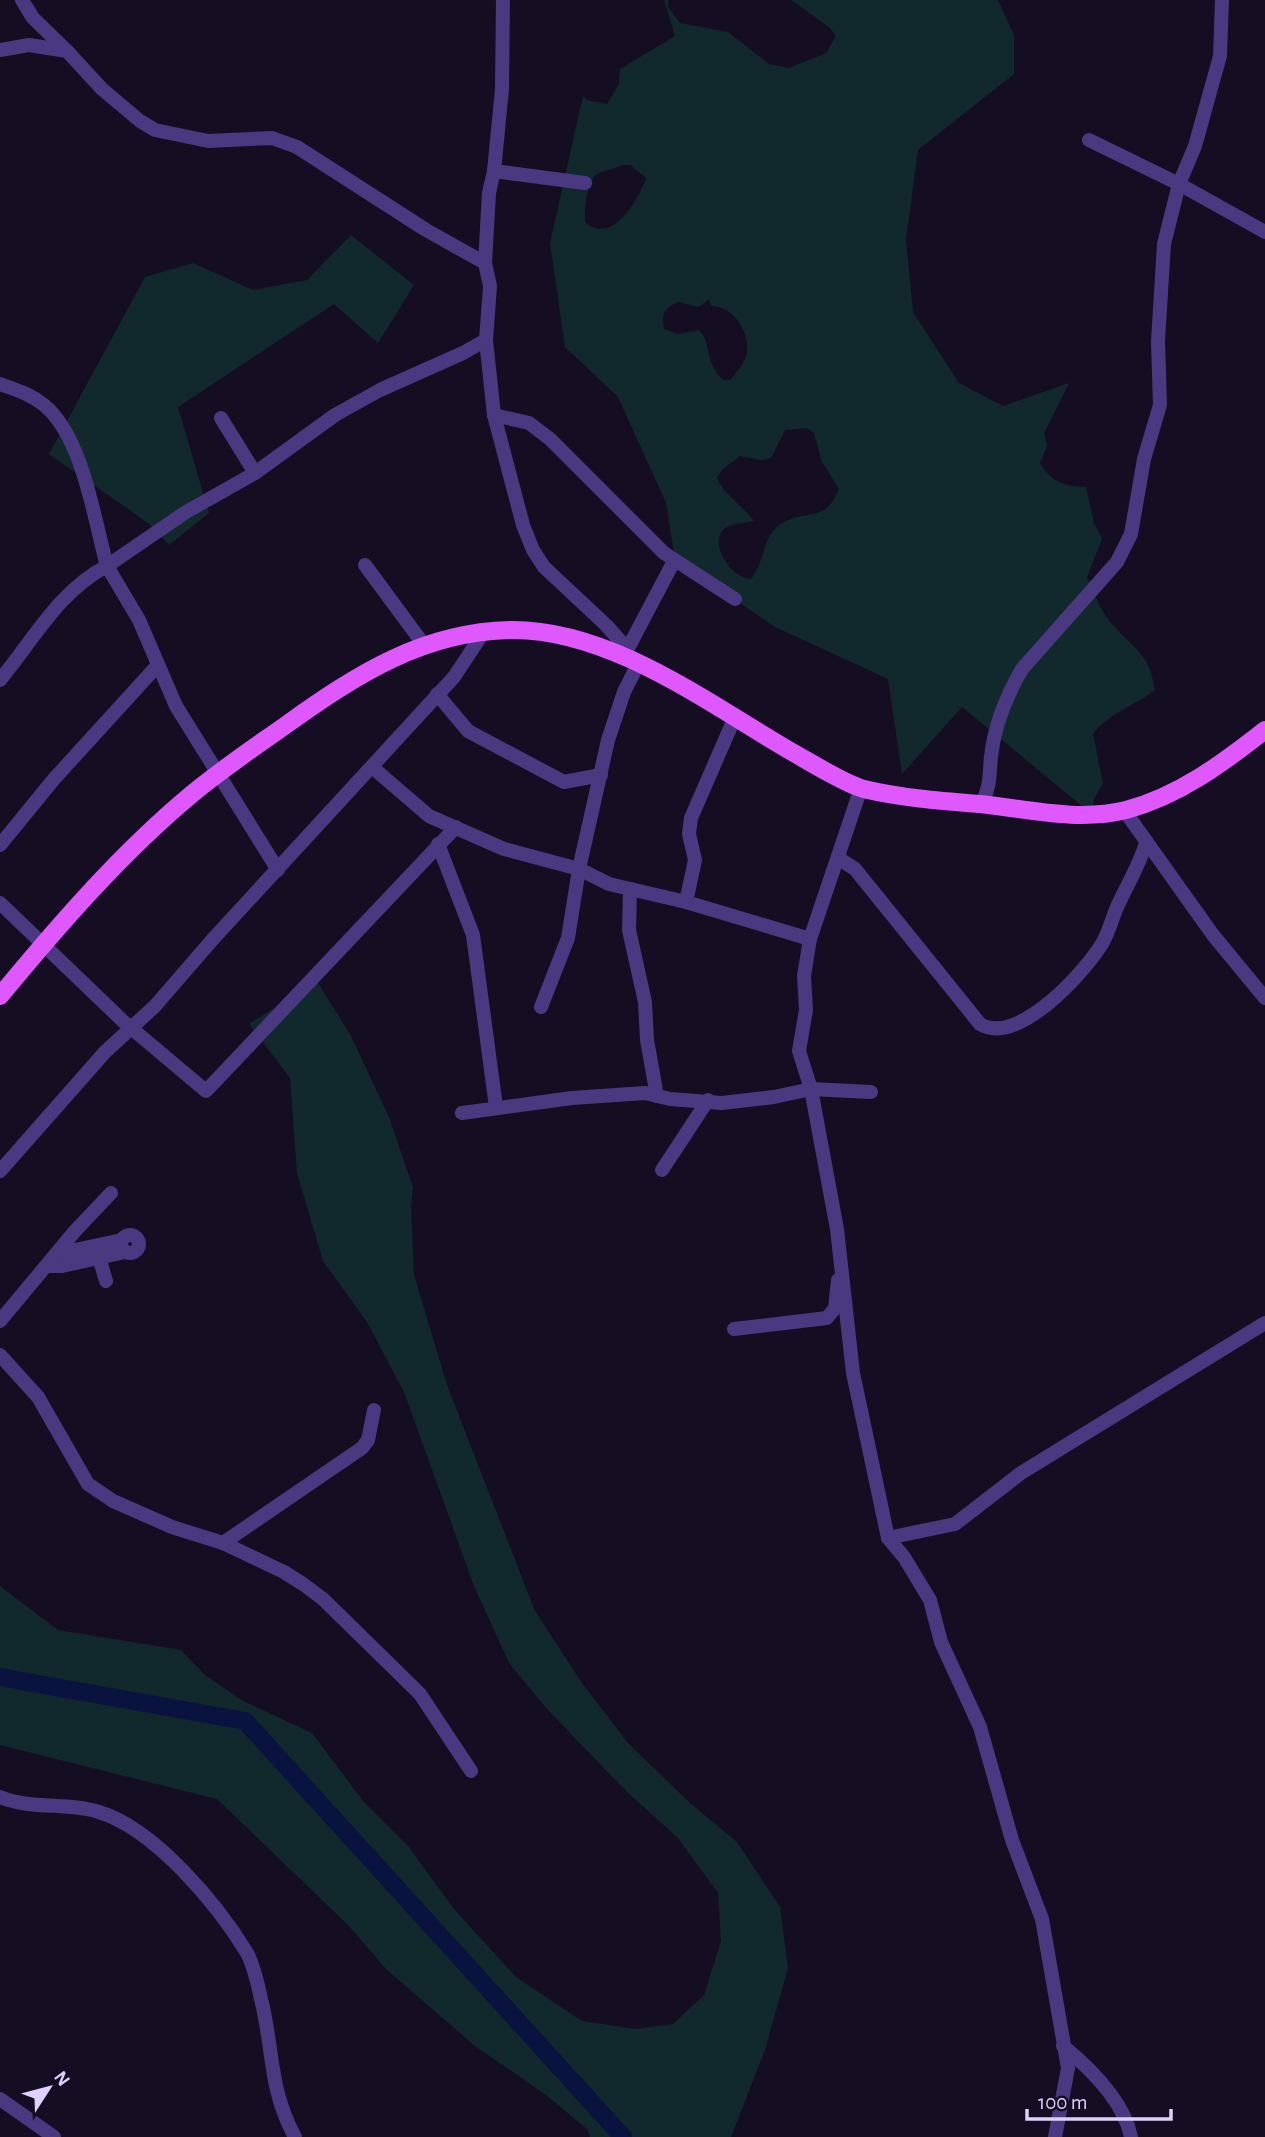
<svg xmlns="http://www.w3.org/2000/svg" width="1265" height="2137" font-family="'Alegreya Sans',sans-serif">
<rect width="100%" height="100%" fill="#150e22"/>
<g fill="#11282c" fill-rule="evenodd">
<path d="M 664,0 L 668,0 L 668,7 L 680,23 L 728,32 L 769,64 L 789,68 L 826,53 L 836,36 L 830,28 L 791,0 L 998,0 L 1014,35 L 1014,74 L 918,150 L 906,240 L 913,312 L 959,383 L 1003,406 L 1069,383 L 1044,433 L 1047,446 L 1040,463 C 1052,482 1063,486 1086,487 L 1094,523 L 1102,539 L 1087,577 C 1095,594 1101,613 1114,626 C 1136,651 1149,653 1155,690 C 1134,706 1109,713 1093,734 L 1103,783 L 1093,801 L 1094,816 L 962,707 L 902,774 L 888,679 L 775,627 L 675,559 L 666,503 L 618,397 L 565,347 L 550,243 L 583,96 L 587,100 L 607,104 L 619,84 L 620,69 L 675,36 ZM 623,165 L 630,165 L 646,178 C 639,199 612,247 585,222 C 584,212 587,180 597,174 C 605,170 615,169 623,165 ZM 709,299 L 711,306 C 732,305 749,330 747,351 C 747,361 736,373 730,380 L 723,380 C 704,363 712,342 699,330 L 678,334 L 664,329 C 662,313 663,309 678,302 L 699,307 ZM 806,428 L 814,433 L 822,462 L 839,489 C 824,527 804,506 778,526 C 762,539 764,564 751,579 C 729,579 706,538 727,527 C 735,523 746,523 754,521 C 744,506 722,494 717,477 L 723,469 L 740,456 L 760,460 L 771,458 L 785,430 Z"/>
<polygon points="351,235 414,285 378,343 334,304 178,407 209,513 169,545 148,523 49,454 145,277 193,263 253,290 307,280"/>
<polygon points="317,981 351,1036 389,1117 413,1187 411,1206 414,1275 447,1385 535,1611 582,1683 627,1742 690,1803 737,1842 780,1907 788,1968 765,2050 731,2137 590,2137 588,2130 546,2095 475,2046 386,1969 348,1925 217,1799 0,1745 0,1586 58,1630 181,1650 205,1675 243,1701 312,1733 363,1801 408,1846 454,1909 516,1977 582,2021 635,2029 673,2024 704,1995 721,1941 718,1893 678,1838 628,1793 547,1709 509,1663 474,1586 404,1392 367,1322 323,1261 297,1173 290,1078 249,1024"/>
</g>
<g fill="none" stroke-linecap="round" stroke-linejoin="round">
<polyline stroke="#0a133f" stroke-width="18" points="0,1677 245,1721 623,2137"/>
<g stroke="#4a3981" stroke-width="14">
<polyline points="22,0 33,18 67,51"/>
<polyline points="503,0 502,89 494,171 489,193 485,263 490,286 486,340 494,415 523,525 533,550 544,567 606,625 621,642 631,661"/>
<polyline points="0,50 29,45 67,51 102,89 140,121 155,130 208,141 272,138 297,147 426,230 485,263"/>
<polyline points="1089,140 1179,184 1265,232"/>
<polyline points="494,171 585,183"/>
<path d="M 0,384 C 16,390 31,394 44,405 C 83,437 94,519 107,566 L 186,512 L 255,473 L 335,415 L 380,390 L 463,353 L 486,340"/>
<polyline points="494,415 529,423 550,439 664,553 735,599"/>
<polyline points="221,418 255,473"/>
<polyline points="365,565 424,645"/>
<polyline points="626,652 674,561"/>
<path d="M 0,680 C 34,639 59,591 107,566 L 139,620 L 176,706 L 278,870"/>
<polyline points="437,694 468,731 564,782 601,775"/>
<polyline points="372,767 429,816 504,849 579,869 609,884 686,902 810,939"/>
<polyline points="861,788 810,939 804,976 806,1010 799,1051 811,1089 837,1229 853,1373 888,1538 904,1557 930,1600 941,1642 980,1727 1012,1840 1042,1919 1068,2068 1055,2137"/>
<path d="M 981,804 C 991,787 989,776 991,757 C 994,727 1007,695 1022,669 L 1117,562 L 1131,534 L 1144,459 L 1160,405 L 1158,341 L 1164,244 L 1179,184 L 1195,146 L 1220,56 L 1222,0"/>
<polyline points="1124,810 1213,935 1265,998"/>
<polyline points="438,844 473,935 496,1107"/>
<polyline points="0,845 54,779 157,666"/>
<path d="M 838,858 L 855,869 L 980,1024 C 1018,1047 1086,971 1103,942 C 1109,931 1112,919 1117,907 C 1127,885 1139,866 1146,843"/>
<polyline points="630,889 629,930 645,1002 647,1040 657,1096"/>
<polyline points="686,902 695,860 689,834 691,818 735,717"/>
<polyline points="0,903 124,1022 206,1091 456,827"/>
<polyline points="541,1007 568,938 579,869 608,740 624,692 638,664"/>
<polyline points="462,1113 572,1098 645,1093 670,1099 722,1103 774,1097 811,1089 871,1092"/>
<polyline points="662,1170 708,1100"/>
<polyline points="0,1171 105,1052 155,1006 213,939 454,677 483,633"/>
<circle cx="130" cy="1244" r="9"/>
<polyline points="56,1254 122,1240"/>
<polyline points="99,1257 106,1281"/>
<polyline points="47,1266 62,1266 125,1252"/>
<polyline points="0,1321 75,1231 111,1193"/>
<polyline points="734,1329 827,1318 835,1308 838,1280"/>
<polyline points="0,1355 38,1397 88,1484 113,1501 172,1527 223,1543 284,1572 303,1584 323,1599 420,1694 471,1771"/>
<polyline points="888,1538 955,1524 1021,1473 1265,1323"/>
<polyline points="223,1543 362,1448 368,1440 374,1410"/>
<path d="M 0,1797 C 31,1810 68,1802 99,1812 C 155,1829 218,1905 247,1953 C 254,1966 258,1985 261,1999 C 274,2050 268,2087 295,2137"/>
<path d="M 1063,2046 C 1091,2069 1124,2101 1131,2137"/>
<polyline points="0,2099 54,2137"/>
</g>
<path stroke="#df58fd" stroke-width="18" d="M 0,996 C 58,926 121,853 192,794 C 222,769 255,747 286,725 C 356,675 423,631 513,630 C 612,630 709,704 792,752 C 810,762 845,784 864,789 C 901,798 942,801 980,804 C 1028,809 1078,822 1126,810 C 1179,796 1223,763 1265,730"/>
</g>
<g transform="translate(49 2088) rotate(54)" stroke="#150e22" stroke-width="5" paint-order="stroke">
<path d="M0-5L12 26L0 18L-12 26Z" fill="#ded0ff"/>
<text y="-10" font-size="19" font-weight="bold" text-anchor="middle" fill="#ded0ff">N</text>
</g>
<path d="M1027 2109v10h144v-10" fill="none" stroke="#ded0ff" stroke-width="3.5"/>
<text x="1038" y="2109" font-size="21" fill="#ded0ff" stroke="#150e22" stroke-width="5" paint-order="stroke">100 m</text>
</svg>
